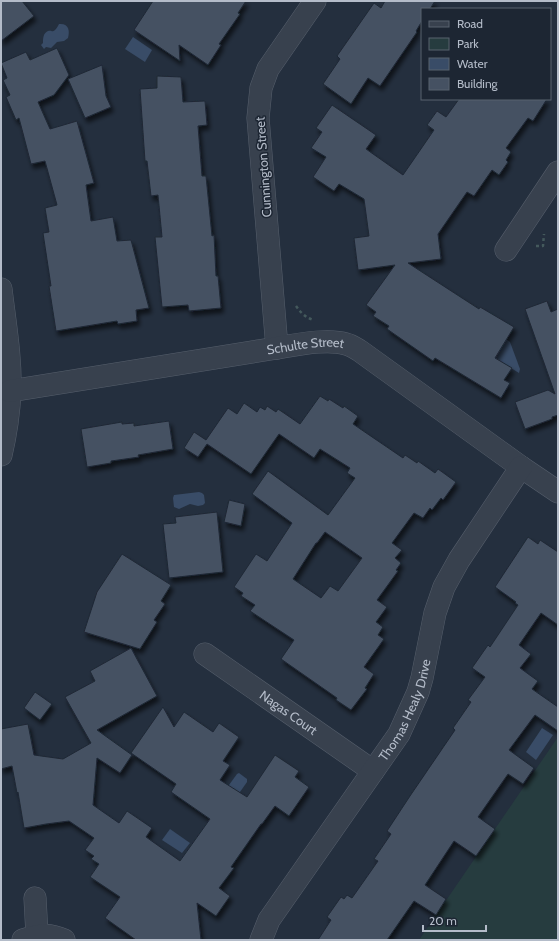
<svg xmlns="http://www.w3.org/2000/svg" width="559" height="941" font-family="Cabin,sans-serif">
<defs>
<filter id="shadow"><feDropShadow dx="2.5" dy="4.5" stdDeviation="2" flood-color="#0009"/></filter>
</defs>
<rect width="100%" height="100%" fill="#242f3e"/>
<polygon fill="#263c3f" points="558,737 558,940 419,940"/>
<g fill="#394c67">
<path d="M 59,24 C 69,23 70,31 68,38 L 64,41 L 57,42 L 51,48 L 46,47 L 44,49 L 41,45 L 43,43 C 43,39 43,33 48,31 C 53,30 51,33 55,30 C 57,28 58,26 59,24 Z"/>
<polygon points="133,37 152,50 145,62 125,49"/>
<polygon points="506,339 510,342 520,369 519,373 495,358"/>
<polygon points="199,492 202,493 204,495 205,503 203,505 198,506 190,504 179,509 174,507 173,498 174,495"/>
<polygon points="542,728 553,735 536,760 526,752"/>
<polygon points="239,773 247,779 247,782 233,802 221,796 237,774"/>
<polygon points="170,829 190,843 182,853 162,840"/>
</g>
<g fill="#455162" stroke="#1f2835" fill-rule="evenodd" filter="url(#shadow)">
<polygon points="1,1 22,1 34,16 1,41"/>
<polygon points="153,1 246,1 238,13 240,14 219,44 221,45 208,65 179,45 180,61 134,30"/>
<polygon points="385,1 435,1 430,9 422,9 422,21 416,31 417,32 380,86 368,78 351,104 323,84 340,59 337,56 374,3 381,8"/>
<polygon points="57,48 69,75 54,95 38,102 50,129 77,121 94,183 86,185 91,221 113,217 117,241 131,240 149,308 136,310 137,321 118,324 117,321 56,331 49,286 51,286 43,233 49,232 45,208 57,205 45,161 31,164 19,118 16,120 6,97 10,95 3,80 7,78 1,63 26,52 30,60"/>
<polygon points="102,65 106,96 111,107 85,118 68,79"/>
<polygon points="157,76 181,77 183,102 205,101 207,125 198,126 202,176 206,176 212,236 214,235 216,276 218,276 221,308 189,311 188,305 162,307 155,237 162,237 158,195 151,196 147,161 145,161 140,89 157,88"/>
<polygon points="459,99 547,99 533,121 528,118 506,148 511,152 506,160 508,162 499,175 492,170 474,196 467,192 438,234 441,259 408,263 479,309 480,307 514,327 495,358 512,368 504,380 510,383 501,398 435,358 433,361 387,329 389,326 373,316 376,312 366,305 395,265 358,270 354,238 369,236 364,199 339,184 334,191 313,177 326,157 311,148 322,132 316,128 332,105 376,135 366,149 403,175 434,130 427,125 437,111 446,117"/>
<polygon points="547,301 551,312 558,309 558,415 552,417 552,419 525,429 515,402 548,390 555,394 525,309"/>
<path d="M 320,396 L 328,401 L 329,399 L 343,408 L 344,406 L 358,416 L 353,424 L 403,458 L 405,455 L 417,463 L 418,461 L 435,473 L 438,469 L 456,482 L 443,500 L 441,498 L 432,510 L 430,508 L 423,518 L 414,513 L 392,543 L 402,550 L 395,558 L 401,563 L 396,570 L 398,571 L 377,600 L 387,607 L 376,622 L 383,627 L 378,635 L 384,639 L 364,667 L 374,674 L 365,688 L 367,689 L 351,710 L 336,700 L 337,698 L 281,659 L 294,640 L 250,611 L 255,605 L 241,596 L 243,593 L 234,587 L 256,554 L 267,561 L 292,523 L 252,494 L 268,471 L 328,515 L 355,478 L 347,473 L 350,468 L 320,449 L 314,458 L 279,434 L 251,474 L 207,444 L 198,457 L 184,448 L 194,432 L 206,440 L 228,408 L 237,414 L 244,403 L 257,412 L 260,407 L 265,410 L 267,406 L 276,412 L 278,409 L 300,424 ZM 325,532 L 362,558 L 338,591 L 330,586 L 321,598 L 293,579 L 316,543 L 317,543 Z"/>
<polygon points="169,421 173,449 138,455 139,457 111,461 111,463 87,467 81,429 122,422 122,424 134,423 134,426"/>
<polygon points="229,500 245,504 241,526 224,522"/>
<polygon points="217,512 223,572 169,578 163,524 176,523 175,517"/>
<polygon points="528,537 538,544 540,540 558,552 558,625 541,613 519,645 531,654 520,668 538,681 532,689 558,707 558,731 535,715 509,750 534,768 523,784 508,774 478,817 495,829 476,856 454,841 425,885 446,899 436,915 414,901 387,940 318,940 331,920 327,917 341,897 344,899 347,895 352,898 378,861 374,859 391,834 387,831 410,796 455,730 453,728 471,702 468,700 485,677 472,668 488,645 490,647 518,605 515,603 516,602 495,587"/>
<polygon points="122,554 171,585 161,601 165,604 154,620 157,622 140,649 84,632 97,592"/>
<polygon points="131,648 157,696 97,730 132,755 120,773 97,758 93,805 119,823 127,811 152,828 146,837 180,861 210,819 171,792 176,784 131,753 163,707 174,727 184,712 213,732 219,723 239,737 223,761 230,765 220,780 247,797 275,755 299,771 295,777 309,787 289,816 275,806 262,824 261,824 231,867 234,868 219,888 230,896 216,916 197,903 201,940 136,940 105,918 120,897 90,877 99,864 91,859 94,856 85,850 94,838 69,821 46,824 24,828 18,792 17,793 12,766 1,769 1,729 28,724 34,755 63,759 91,743 65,697 95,681 90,671"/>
<polygon points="35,692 52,704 40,720 24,708"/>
</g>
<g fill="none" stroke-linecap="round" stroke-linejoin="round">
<defs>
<g id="minor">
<polyline points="506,250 558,172"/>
<path d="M 1,289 C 5,323 11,357 10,391 C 9,412 6,434 1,455"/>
<polyline points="277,348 258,118 261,88 268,69 315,1"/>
<path id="s1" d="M 10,391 L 277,348 C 296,345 327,338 346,344 C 351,345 355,348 360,351 L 521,467 L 558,492"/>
<path id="s2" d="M 205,654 L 373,771"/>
<polyline points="35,898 37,935"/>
<path d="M 23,940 C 38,935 49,933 64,940"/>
<path id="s3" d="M 261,940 L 269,920 L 399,734 L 418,692 L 422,678 L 435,613 L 444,587 L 459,560 L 521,467"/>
</g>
</defs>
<use href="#minor" stroke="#565f6c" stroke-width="23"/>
<g stroke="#44595c" stroke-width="2.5" stroke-dasharray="3 3" stroke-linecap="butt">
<polyline points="536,246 543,246 544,234"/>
<path d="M 296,306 C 301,313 305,317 313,320"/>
</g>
<use href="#minor" stroke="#38414e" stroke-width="22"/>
</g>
<g text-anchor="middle" stroke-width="3" stroke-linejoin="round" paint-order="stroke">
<g font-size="13" fill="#b4bcc9" stroke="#1d2633">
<text transform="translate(263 167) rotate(-94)" y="5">Cunnington Street</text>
<text dy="5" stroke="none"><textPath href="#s1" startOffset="299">Schulte Street</textPath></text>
<text dy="5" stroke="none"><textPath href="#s3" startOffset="273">Thomas Healy Drive</textPath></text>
<text dy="5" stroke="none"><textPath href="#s2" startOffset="102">Nagas Court</textPath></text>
</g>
</g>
<rect width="559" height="941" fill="none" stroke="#b4bcc9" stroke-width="4"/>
<rect x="421" y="8" width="130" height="92" fill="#1d2633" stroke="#59626f"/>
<rect x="429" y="21" width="20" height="6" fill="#38414e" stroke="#59626f"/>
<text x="457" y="28" font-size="12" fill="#b4bcc9">Road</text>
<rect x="429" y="38" width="20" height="12" fill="#263c3f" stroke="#59626f"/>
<text x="457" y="48" font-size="12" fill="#b4bcc9">Park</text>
<rect x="429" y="58" width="20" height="12" fill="#394c67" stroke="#59626f"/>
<text x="457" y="68" font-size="12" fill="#b4bcc9">Water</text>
<rect x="429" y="78" width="20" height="12" fill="#455162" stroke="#59626f"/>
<text x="457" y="88" font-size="12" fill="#b4bcc9">Building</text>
<path d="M423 925v6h63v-6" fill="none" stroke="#b4bcc9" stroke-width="2"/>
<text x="429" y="925" font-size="12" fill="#b4bcc9" stroke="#1d2633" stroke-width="3" paint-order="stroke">20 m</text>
</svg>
